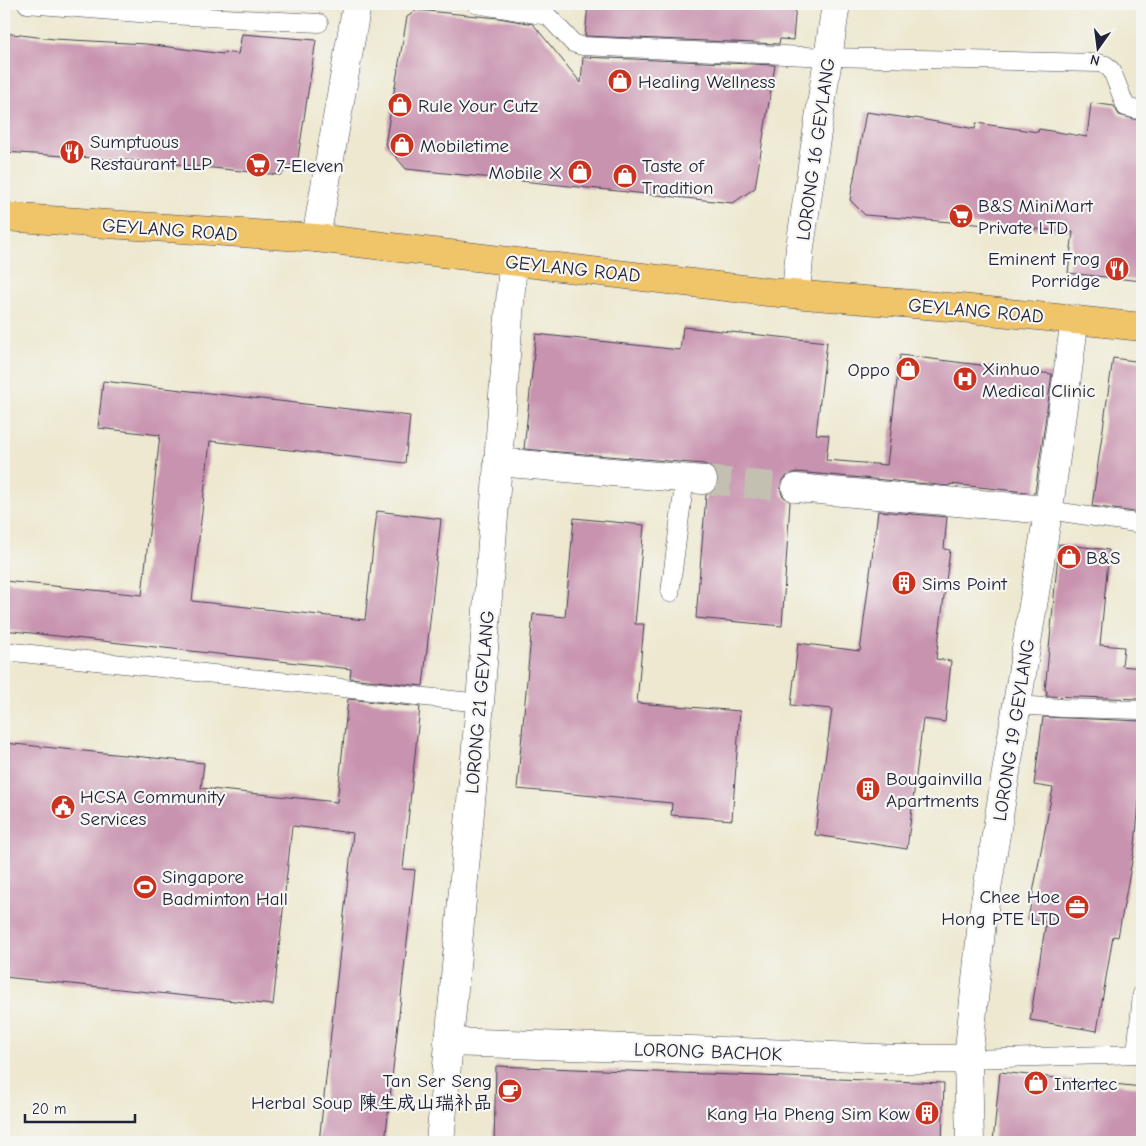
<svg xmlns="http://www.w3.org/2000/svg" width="1146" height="1146" font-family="'Comic Neue','LXGW WenKai TC',sans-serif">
<rect width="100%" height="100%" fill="#f6f6f2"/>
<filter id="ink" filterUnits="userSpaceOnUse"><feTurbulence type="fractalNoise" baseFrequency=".02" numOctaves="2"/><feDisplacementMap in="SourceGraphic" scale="10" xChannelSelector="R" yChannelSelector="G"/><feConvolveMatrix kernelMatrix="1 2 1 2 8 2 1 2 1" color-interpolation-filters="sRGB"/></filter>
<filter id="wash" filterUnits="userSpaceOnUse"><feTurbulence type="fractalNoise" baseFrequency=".0096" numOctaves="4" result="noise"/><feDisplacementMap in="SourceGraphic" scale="20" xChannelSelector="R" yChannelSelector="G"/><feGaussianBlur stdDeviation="1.12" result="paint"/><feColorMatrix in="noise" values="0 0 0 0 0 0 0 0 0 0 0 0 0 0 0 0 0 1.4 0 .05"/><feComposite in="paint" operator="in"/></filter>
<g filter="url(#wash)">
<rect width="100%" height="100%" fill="#ede8cf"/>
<g id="blocks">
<g fill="#c893af">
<polygon points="588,4 796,4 793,40 780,39 779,44 585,36"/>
<polygon points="417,10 498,18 533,24 581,83 583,57 775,65 755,188 733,203 406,169 385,144 407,17"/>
<polygon points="4,33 54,39 146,44 223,54 224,52 238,54 242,34 316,40 298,158 280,175 155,162 4,152"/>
<polygon points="1091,103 1114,106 1119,115 1142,121 1142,281 1068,273 1073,232 865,215 850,200 866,112 914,119 915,118 975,129 976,123 1038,132 1039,129 1087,137"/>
<polygon points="683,327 827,342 816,434 829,435 826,460 887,465 900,355 1052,374 1035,493 950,484 950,486 797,472 790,474 784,479 780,487 782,495 790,502 782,626 696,618 706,495 715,489 718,482 717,474 712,468 704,464 524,449 536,334 680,350"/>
<polygon points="1113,358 1142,362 1142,513 1092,506"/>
<polygon points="103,381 410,416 405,463 210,441 192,601 365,620 377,511 441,519 423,686 350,678 351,669 4,630 4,581 142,595 160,435 98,428"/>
<polygon points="878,511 947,517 944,549 950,550 936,659 951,661 945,722 923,719 907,849 815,835 832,709 791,705 798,643 860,651"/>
<polygon points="574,518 644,525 635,624 644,624 637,703 740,711 732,820 671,815 672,803 517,789 533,614 565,617"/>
<polygon points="1059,544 1109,550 1100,645 1124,647 1122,666 1142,668 1142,699 1046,696 1047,691 1045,691"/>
<polygon points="348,699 420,707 403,869 415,870 385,1142 319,1142 353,833 292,826 273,1005 4,977 4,743 204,763 201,788 337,802"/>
<polygon points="1043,717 1142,721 1142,771 1135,845 1118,937 1113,936 1097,1031 1030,1020 1046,922 1028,919 1053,788 1034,785"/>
<polygon points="496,1066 944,1083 942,1142 494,1142"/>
<polygon points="1000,1072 1142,1087 1142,1142 993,1142"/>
</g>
</g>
</g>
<g filter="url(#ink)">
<use href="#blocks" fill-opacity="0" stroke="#404051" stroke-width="1"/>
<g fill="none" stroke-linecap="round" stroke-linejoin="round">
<polyline stroke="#c4c0b1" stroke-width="28" stroke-dasharray="28 14" stroke-linecap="butt" points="703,480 796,488"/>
<defs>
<g id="service">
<polyline points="27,4 151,14 319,23"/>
<polyline points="476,4 548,16 573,43 582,46 828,57 1098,63 1106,65 1112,71 1126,107 1142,111"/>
<polyline points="1048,510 1142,524"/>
<polyline points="670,593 685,478"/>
<polyline points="4,651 480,703"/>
<polyline points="1017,705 1061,708 1142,710"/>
<polyline points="1136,1054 1142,994"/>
<polyline points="968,1059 1142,1054"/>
</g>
<g id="minor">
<polyline points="316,238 357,4"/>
<polyline points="796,294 800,247 836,4"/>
<polyline points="498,462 703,480"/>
<polyline points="796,488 1048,510"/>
<polyline points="448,1042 721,1051 898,1059 968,1059"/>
<polyline points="440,1142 480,703 513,262"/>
<polyline points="970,1142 968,1059 982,921 1050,500 1075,319"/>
</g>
<polyline id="primary" points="4,217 316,238 768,292 961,308 1142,327"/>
</defs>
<use href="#service" stroke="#404051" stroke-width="19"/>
<use href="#minor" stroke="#404051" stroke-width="29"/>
<use href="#primary" stroke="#404051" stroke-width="29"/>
<use href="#service" stroke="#fff" stroke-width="18"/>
<use href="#minor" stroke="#fff" stroke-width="28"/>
<use href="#primary" stroke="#f0c469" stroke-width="28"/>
</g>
</g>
<defs>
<symbol id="shop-disc" viewBox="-11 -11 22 22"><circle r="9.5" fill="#c8321e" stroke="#f6f6f2"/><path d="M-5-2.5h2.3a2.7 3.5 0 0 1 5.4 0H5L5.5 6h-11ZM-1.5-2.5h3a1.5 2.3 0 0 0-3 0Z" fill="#fff"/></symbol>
<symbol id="restaurant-disc" viewBox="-11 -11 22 22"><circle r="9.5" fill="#c8321e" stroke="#f6f6f2"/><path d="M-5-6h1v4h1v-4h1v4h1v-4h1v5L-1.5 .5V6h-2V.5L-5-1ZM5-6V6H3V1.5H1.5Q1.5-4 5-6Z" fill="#fff"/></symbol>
<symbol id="supermarket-disc" viewBox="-11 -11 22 22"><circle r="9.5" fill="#c8321e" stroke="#f6f6f2"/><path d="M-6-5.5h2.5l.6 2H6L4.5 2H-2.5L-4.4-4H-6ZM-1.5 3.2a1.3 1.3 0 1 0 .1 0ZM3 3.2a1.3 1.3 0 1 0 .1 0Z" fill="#fff"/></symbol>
<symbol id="hospital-disc" viewBox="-11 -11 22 22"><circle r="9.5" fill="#c8321e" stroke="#f6f6f2"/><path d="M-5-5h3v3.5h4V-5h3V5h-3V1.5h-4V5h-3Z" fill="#fff"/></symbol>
<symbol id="building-disc" viewBox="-11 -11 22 22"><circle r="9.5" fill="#c8321e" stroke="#f6f6f2"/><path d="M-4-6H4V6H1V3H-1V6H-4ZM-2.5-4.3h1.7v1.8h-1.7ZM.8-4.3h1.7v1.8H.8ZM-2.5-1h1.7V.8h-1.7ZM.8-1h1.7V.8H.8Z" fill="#fff"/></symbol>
<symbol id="civic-disc" viewBox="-11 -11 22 22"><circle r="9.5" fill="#c8321e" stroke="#f6f6f2"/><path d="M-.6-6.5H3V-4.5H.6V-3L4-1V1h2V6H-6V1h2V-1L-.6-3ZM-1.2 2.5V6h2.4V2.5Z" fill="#fff"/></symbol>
<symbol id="stadium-disc" viewBox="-11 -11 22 22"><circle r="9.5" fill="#c8321e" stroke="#f6f6f2"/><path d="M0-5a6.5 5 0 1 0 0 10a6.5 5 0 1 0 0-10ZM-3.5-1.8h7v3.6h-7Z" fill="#fff"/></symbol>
<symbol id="office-disc" viewBox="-11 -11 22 22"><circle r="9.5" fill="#c8321e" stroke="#f6f6f2"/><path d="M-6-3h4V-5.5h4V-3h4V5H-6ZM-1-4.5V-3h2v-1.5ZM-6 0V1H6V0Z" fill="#fff"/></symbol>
<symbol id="cafe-disc" viewBox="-11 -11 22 22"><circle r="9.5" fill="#c8321e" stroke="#f6f6f2"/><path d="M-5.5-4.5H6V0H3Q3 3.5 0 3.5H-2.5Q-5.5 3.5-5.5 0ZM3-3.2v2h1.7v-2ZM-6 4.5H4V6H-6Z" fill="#fff"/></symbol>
</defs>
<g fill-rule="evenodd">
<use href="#shop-disc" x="606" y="67" width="28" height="28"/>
<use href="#shop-disc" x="386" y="91" width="28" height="28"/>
<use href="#shop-disc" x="388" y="131" width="28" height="28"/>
<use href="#restaurant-disc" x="58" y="138" width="28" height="28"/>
<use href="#supermarket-disc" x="244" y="151" width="28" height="28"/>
<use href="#shop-disc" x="566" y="158" width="28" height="28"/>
<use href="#shop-disc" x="611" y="162" width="28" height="28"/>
<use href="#supermarket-disc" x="947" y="202" width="28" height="28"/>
<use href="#restaurant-disc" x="1103" y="255" width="28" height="28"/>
<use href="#shop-disc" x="894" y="355" width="28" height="28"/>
<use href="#hospital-disc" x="951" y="365" width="28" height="28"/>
<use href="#shop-disc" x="1055" y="543" width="28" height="28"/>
<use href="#building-disc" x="890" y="569" width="28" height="28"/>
<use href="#building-disc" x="854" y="775" width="28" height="28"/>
<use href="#civic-disc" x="49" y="793" width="28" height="28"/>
<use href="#stadium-disc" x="131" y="873" width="28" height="28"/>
<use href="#office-disc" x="1063" y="893" width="28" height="28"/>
<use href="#shop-disc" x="1022" y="1069" width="28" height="28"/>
<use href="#cafe-disc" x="496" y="1077" width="28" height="28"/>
<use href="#building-disc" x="913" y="1099" width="28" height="28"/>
</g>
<g text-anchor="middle" stroke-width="4.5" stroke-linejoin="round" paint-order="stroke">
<g font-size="19" fill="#22223b" stroke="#f6f6f2" text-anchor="start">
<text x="638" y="88">Healing Wellness</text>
<text x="418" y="112">Rule Your Cutz</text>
<text x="90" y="148">Sumptuous<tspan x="90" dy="22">Restaurant LLP</tspan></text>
<text x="420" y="152">Mobiletime</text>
<text x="276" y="172">7-Eleven</text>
<text x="642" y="172">Taste of<tspan x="642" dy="22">Tradition</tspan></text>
<text x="562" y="179" text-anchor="end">Mobile X</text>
<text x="978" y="212">B&amp;S MiniMart<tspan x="978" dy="22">Private LTD</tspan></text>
<text x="1100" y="265" text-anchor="end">Eminent Frog<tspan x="1100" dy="22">Porridge</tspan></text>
<text x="982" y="375">Xinhuo<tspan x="982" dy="22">Medical Clinic</tspan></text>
<text x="890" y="376" text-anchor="end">Oppo</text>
<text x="1086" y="564">B&amp;S</text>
<text x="922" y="590">Sims Point</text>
<text x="886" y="785">Bougainvilla<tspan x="886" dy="22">Apartments</tspan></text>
<text x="80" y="803">HCSA Community<tspan x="80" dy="22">Services</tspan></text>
<text x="162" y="883">Singapore<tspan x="162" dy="22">Badminton Hall</tspan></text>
<text x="1060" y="903" text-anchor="end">Chee Hoe<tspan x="1060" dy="22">Hong PTE LTD</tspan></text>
<text x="492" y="1087" text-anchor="end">Tan Ser Seng<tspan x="492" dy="22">Herbal Soup 陳生成山瑞补品</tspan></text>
<text x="1054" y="1090">Intertec</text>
<text x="910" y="1120" text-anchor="end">Kang Ha Pheng Sim Kow</text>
</g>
<g font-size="19" fill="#22223b" stroke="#f6f6f2">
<text transform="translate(815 149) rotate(-82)" y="7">LORONG 16 GEYLANG</text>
<text transform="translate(170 229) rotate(4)" y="7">GEYLANG ROAD</text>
<text transform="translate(573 268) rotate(6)" y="7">GEYLANG ROAD</text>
<text transform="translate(976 310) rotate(5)" y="7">GEYLANG ROAD</text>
<text transform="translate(479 702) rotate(-85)" y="7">LORONG 21 GEYLANG</text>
<text transform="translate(1013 730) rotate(-81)" y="7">LORONG 19 GEYLANG</text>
<text transform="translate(708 1051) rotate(2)" y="7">LORONG BACHOK</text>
</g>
</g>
<rect width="1146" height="1146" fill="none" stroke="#f6f6f2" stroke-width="20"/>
<g transform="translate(1098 48) rotate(194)" stroke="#f6f6f2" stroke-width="4" paint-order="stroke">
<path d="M0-4L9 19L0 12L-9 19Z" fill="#22223b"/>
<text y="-8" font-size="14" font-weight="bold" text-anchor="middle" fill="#22223b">N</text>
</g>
<path d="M25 1114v8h110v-8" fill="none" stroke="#22223b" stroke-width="2.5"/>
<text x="32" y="1114" font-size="15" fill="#22223b" stroke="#f6f6f2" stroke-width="4" paint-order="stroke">20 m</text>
</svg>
